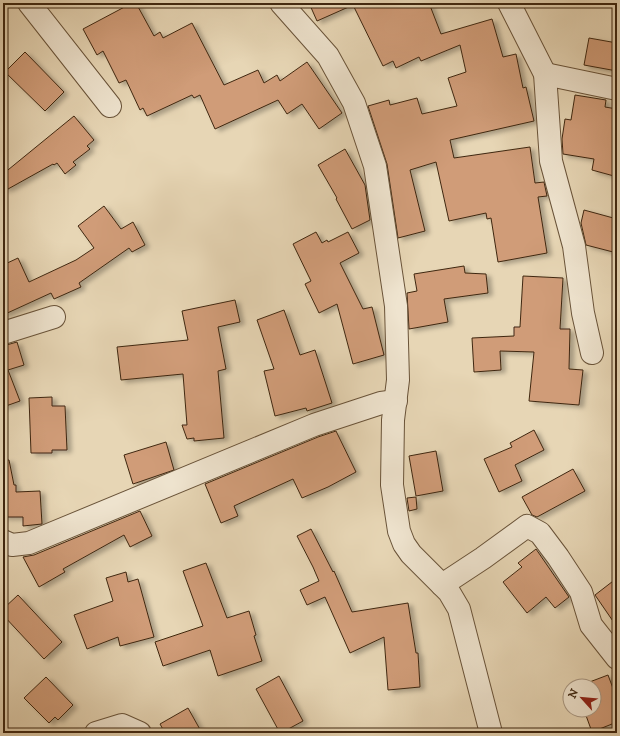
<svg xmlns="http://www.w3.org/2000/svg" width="620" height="736" font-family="'IM FELL DW Pica',serif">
<defs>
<filter id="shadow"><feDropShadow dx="4.5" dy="2.5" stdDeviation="2" flood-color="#0004"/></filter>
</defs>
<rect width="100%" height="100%" fill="#e7d6b5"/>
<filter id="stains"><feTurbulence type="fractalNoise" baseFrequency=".005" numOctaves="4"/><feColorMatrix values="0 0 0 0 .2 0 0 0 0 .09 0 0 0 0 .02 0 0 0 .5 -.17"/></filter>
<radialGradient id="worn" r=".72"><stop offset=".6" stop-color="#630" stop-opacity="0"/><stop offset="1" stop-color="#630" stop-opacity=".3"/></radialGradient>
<g fill="#d09c78" stroke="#3f2710" filter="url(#shadow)">
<polygon points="132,3 136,3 154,36 160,32 163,38 192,23 224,85 258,70 264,83 277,75 280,81 307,62 342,113 319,129 302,104 287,114 278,100 215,129 200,95 194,98 192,95 147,116 143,108 140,110 126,80 119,83 103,51 97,55 83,29"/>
<polygon points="309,3 429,3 441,34 492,19 503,57 516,54 523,88 526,87 534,121 450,140 454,158 530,147 535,183 544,182 547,196 538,197 547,253 498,262 491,218 487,219 486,213 449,221 436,162 410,170 425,231 398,238 387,164 368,106 389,100 390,105 417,98 422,114 457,106 448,78 466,72 460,45 421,61 419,57 396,68 393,61 383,66 353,5 317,21"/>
<polygon points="589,38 617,43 617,71 584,65"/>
<polygon points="25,52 64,92 45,111 5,72"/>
<polygon points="575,95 606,100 605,107 617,109 617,161 614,176 592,170 594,159 563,154 562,139 565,119 571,120"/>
<polygon points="74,116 94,140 87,146 90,149 73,162 76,165 65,174 57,163 54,165 53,164 8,189 7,188 3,190 3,174"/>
<polygon points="345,149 365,185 370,220 352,229 336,199 337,198 318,165"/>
<polygon points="104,206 121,229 133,222 145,245 132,252 129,248 79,283 81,287 54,299 51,293 3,315 3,265 18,258 29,282 76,260 94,248 78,226"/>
<polygon points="584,210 617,219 617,253 586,245 581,223"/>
<polygon points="316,232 322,243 327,240 328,242 348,232 359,253 340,263 363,309 372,307 384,355 353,364 337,304 319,313 305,284 311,281 293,244"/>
<polygon points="464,266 465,273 486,274 488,293 444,299 448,322 409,329 407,293 417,291 414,274"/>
<polygon points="523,276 563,278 560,329 570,329 569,369 583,370 579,405 529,401 534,352 500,351 501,370 474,372 472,338 514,336 514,327 520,327"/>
<polygon points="235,300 240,322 218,327 226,369 218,371 224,438 194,441 194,438 187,439 182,425 187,425 183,374 121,380 117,347 188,340 182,311"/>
<polygon points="284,310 300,355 315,350 332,403 307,411 306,408 275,416 264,371 274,369 257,320"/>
<polygon points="17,342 24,365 8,370 20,401 3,407 3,346"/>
<polygon points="52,397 52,406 65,406 67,450 52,450 52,453 31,453 29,398"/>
<polygon points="534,430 544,450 515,465 522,481 499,492 484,459 512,447 510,443"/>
<polygon points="336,431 356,472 328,487 302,498 293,479 234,506 238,516 221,523 205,484 318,437"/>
<polygon points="166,442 174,470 133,484 124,455"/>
<polygon points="436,451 443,491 416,496 409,456"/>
<polygon points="3,460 9,460 14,485 16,485 16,492 40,491 42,524 23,526 23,517 3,517"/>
<polygon points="573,469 585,491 537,517 532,515 522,497"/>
<polygon points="416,497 417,509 409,511 407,498"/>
<polygon points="140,511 152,536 130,547 124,535 63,569 65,572 39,587 23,557 34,555"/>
<polygon points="311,529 333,572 334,571 352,612 408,603 416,653 418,653 420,687 388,690 384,637 350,653 325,597 307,605 300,590 319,581 313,567 297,536"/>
<polygon points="536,549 569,597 555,608 546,597 527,613 503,582 522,567 518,563"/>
<polygon points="206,563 227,618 249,611 256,635 254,636 262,661 218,676 210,650 163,666 155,642 203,626 183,571"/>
<polygon points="126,572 128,582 138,579 154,637 120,646 118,637 87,649 74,615 113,601 106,578"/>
<polygon points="617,578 617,627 595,595"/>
<polygon points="18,595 62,642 44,659 3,615 3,609"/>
<polygon points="608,675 617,699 617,722 592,732 584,710 594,710 594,686 579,686"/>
<polygon points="279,676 303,721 281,733 280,733 256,689"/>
<polygon points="46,677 73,705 58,720 55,717 49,723 24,698"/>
<polygon points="188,708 202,733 165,733 160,724"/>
</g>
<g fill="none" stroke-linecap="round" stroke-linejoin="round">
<defs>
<g id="minor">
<polyline points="29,3 110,106"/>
<polyline points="281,3 328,56 354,103 375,166 396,306 398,380 393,420 392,485 399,531 404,544 411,554 449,592 459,609 491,733"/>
<polyline points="509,3 545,74 551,161 574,246 583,313 592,353"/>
<polyline points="545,74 617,89"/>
<polyline points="3,333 54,317"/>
<polyline points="3,541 12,545 29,543 314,425 381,403 396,401"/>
<polyline points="442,585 483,558 527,526 540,533 558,557 581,592 591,625 617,658"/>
<polyline points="96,733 122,725 140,733"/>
</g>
</defs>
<use href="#minor" stroke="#695339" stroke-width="24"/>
<use href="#minor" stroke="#efe4cf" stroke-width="22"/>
</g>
<rect width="620" height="736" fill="none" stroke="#e7d6b5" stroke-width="16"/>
<rect x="4" y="4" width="612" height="728" fill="none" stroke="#3f2710" stroke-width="2"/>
<rect x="8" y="8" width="604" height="720" fill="none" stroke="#3f2710"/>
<g transform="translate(582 698) rotate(297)"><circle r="19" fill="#efe4cf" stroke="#a99883"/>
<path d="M0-3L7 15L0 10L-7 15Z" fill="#8f2418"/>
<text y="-6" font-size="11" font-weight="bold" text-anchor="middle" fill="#3f2710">N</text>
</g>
<rect width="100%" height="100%" filter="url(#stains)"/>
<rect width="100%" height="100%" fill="url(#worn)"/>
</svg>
